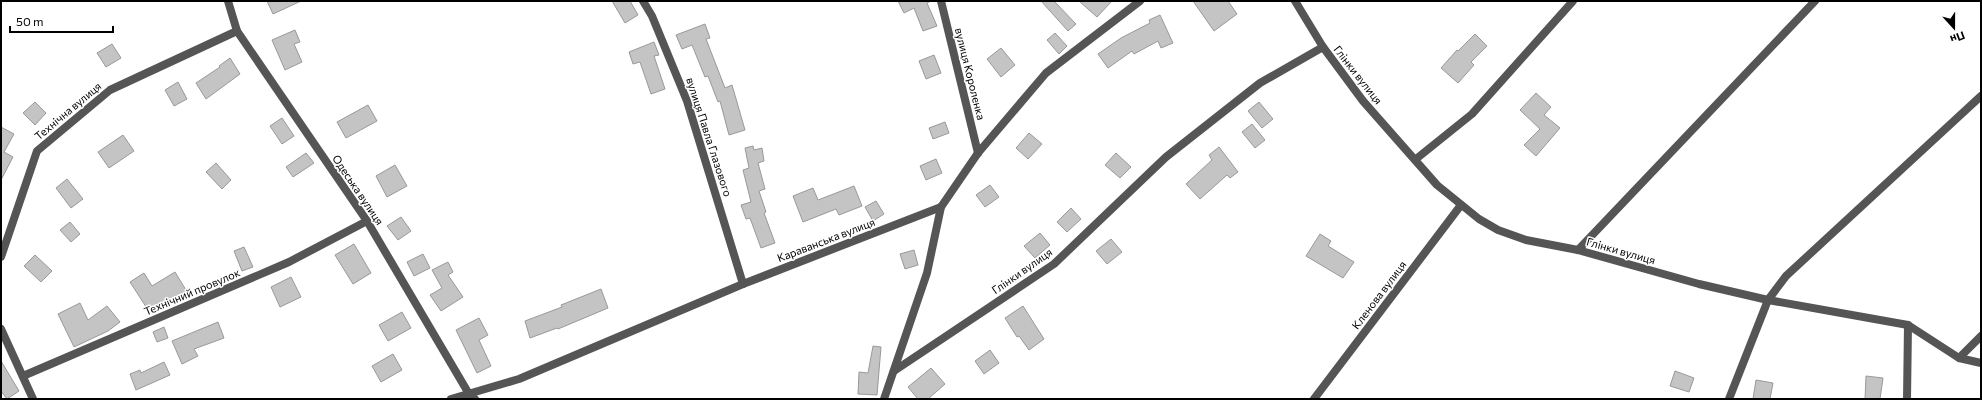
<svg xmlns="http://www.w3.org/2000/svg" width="1982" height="400" font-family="Commissioner,sans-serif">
<rect width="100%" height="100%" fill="#fff"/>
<g fill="#c4c4c4" stroke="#999">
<polygon points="267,1 301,1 273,14"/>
<polygon points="612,1 630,1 638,15 625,23"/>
<polygon points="898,1 931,1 927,3 937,26 923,31 914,8 904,13"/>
<polygon points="1041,1 1054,1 1076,24 1068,31"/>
<polygon points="1079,1 1112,1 1097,17"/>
<polygon points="1193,1 1228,1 1237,14 1214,31"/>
<polygon points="1160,15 1173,43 1161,48 1158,41 1134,54 1132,51 1108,68 1098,54 1121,38 1150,23 1149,20"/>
<polygon points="705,24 710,38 706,39 725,88 732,85 745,130 729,135 720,101 718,102 708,76 705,77 692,45 682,49 676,35"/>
<polygon points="295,30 300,42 294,44 302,62 285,70 272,40"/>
<polygon points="1055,33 1067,46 1059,54 1047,40"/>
<polygon points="1475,34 1487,46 1471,62 1474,65 1458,83 1441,68 1457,50 1458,51"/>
<polygon points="654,42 659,55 654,56 665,89 651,94 640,62 633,64 629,52"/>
<polygon points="112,44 121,58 106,67 97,53"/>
<polygon points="1001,48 1015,65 1001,77 987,59"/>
<polygon points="934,55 941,73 926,79 919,61"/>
<polygon points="230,58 240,74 206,99 196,83 220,67 219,66"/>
<polygon points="178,82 187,99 174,106 165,90"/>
<polygon points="1536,93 1551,107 1544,115 1560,128 1536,156 1524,145 1540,129 1520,110"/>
<polygon points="35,102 46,113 35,125 23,113"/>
<polygon points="1259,102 1273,119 1262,128 1248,111"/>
<polygon points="368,105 377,121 346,138 337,122"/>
<polygon points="282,118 294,136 282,144 270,126"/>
<polygon points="945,122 949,133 933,139 929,128"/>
<polygon points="1252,124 1265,140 1255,148 1242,132"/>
<polygon points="1,127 14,134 4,152 13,157 1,180"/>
<polygon points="1029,133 1042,144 1028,159 1016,148"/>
<polygon points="123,135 134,151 109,168 98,152"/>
<polygon points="753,146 754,150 762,148 764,161 758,163 765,189 759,191 766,212 764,213 775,243 761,248 750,218 746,219 741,205 751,202 743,170 749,168 745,148"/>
<polygon points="1219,147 1238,172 1230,178 1227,175 1200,199 1186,184 1212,160 1209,155"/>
<polygon points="306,153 314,163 293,177 286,167"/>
<polygon points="1116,153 1131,167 1120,178 1105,165"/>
<polygon points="936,159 942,173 926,180 920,166"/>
<polygon points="216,163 231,180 222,189 206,172"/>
<polygon points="395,165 407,186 387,197 376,176"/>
<polygon points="67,179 83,199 71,208 56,188"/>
<polygon points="990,185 999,197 985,207 976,195"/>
<polygon points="854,186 862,206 839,215 836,209 803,222 793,196 813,188 818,200"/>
<polygon points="876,201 884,214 873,221 865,207"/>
<polygon points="1071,208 1081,219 1067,232 1057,222"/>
<polygon points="401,217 411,231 398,240 387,226"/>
<polygon points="70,222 80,234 71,242 60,230"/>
<polygon points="1040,233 1050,245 1035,258 1024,246"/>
<polygon points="1320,234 1331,241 1328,246 1354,262 1343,278 1306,256"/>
<polygon points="1111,239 1122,252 1107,264 1096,251"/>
<polygon points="354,244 371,273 353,284 335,255"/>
<polygon points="244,247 253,267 242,271 234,251"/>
<polygon points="914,250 918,265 905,269 900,254"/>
<polygon points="423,254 430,268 414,276 407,262"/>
<polygon points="35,255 52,271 41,282 24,266"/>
<polygon points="448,262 453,272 448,275 463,297 441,311 430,295 442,288 432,270"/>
<polygon points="175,272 189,295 176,303 174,298 150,313 130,282 144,273 152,286"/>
<polygon points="291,277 301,297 280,307 271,287"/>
<polygon points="601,289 608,308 558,329 557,328 530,338 525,321 562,307 561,305"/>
<polygon points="80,303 88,320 107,306 120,322 108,331 74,347 58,314"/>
<polygon points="1023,306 1044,339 1029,350 1019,336 1017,337 1005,318"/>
<polygon points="402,312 411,328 388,341 379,325"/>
<polygon points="479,318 488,335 479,340 491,366 477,373 456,330"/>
<polygon points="218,322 224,338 194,349 198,356 182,364 172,341"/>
<polygon points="164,327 168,338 157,342 153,332"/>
<polygon points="873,346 881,347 877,395 858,394 859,372 868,373"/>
<polygon points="990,350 999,363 984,374 975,361"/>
<polygon points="393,354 402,370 381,382 372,366"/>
<polygon points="1,361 19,391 7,399 1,391"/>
<polygon points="164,362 170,375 136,390 130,374 140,370 141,373"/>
<polygon points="931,368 945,384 928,399 918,399 908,387"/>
<polygon points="1675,371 1694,378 1689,392 1670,386"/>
<polygon points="1866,376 1883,378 1880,399 1865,399"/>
<polygon points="1756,380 1773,383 1770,399 1753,399"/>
</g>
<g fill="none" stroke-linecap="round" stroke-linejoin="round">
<g stroke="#555" stroke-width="8">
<polyline points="228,1 237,31 367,221 469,394 475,399"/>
<polyline points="643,1 652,16 687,101 743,284"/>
<polyline points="941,1 978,153"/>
<polyline points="1295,1 1323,47 1363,101 1437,185 1479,219 1498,230 1526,240 1578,250 1699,284 1768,300 1908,325 1959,358 1981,363"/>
<polyline points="1416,159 1472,114 1573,1"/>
<polyline points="1578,250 1815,1"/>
<polyline points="1,257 37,151 110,90 237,31"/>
<polyline points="1,329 33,399"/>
<polyline points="1959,358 1981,336"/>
<polyline points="894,371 1054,264 1166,157 1260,83 1323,47"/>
<polyline points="23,376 289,262 367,221"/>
<polyline points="451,399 519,379 743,284 941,207 978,153 1046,73 1140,1"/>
<polyline points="884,399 927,273 941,207"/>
<polyline points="1314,399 1461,205"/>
<polyline points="1729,399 1768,300 1786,276 1981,96"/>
<polyline points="1907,399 1908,325"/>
</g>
</g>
<g text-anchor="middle" stroke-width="3" stroke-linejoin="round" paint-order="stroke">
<g font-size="11" fill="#000" stroke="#fff">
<text transform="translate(970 74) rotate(76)" y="4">вулиця Короленка</text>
<text transform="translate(1358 75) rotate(52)" y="4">Глінки вулиця</text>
<text transform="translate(68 111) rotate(-40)" y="4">Технічна вулиця</text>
<text transform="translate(709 137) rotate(72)" y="4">вулиця Павла Глазового</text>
<text transform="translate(358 190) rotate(56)" y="4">Одеська вулиця</text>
<text transform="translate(826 240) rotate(-21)" y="4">Караванська вулиця</text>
<text transform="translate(1621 251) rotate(16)" y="4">Глінки вулиця</text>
<text transform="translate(1022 271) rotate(-35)" y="4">Глінки вулиця</text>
<text transform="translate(192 292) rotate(-23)" y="4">Технічний провулок</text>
<text transform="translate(1379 295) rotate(-53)" y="4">Кленова вулиця</text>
</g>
</g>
<rect width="1982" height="400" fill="none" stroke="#000000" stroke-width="4"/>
<g transform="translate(1954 28) rotate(159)" stroke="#ffffff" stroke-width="3" paint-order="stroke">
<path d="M0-3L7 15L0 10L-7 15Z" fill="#000000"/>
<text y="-6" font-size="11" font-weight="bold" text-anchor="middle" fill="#000000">Пн</text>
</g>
<path d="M10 26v6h103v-6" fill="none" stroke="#000000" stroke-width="2"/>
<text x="16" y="26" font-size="12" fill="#000000" stroke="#ffffff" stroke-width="3" paint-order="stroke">50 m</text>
</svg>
